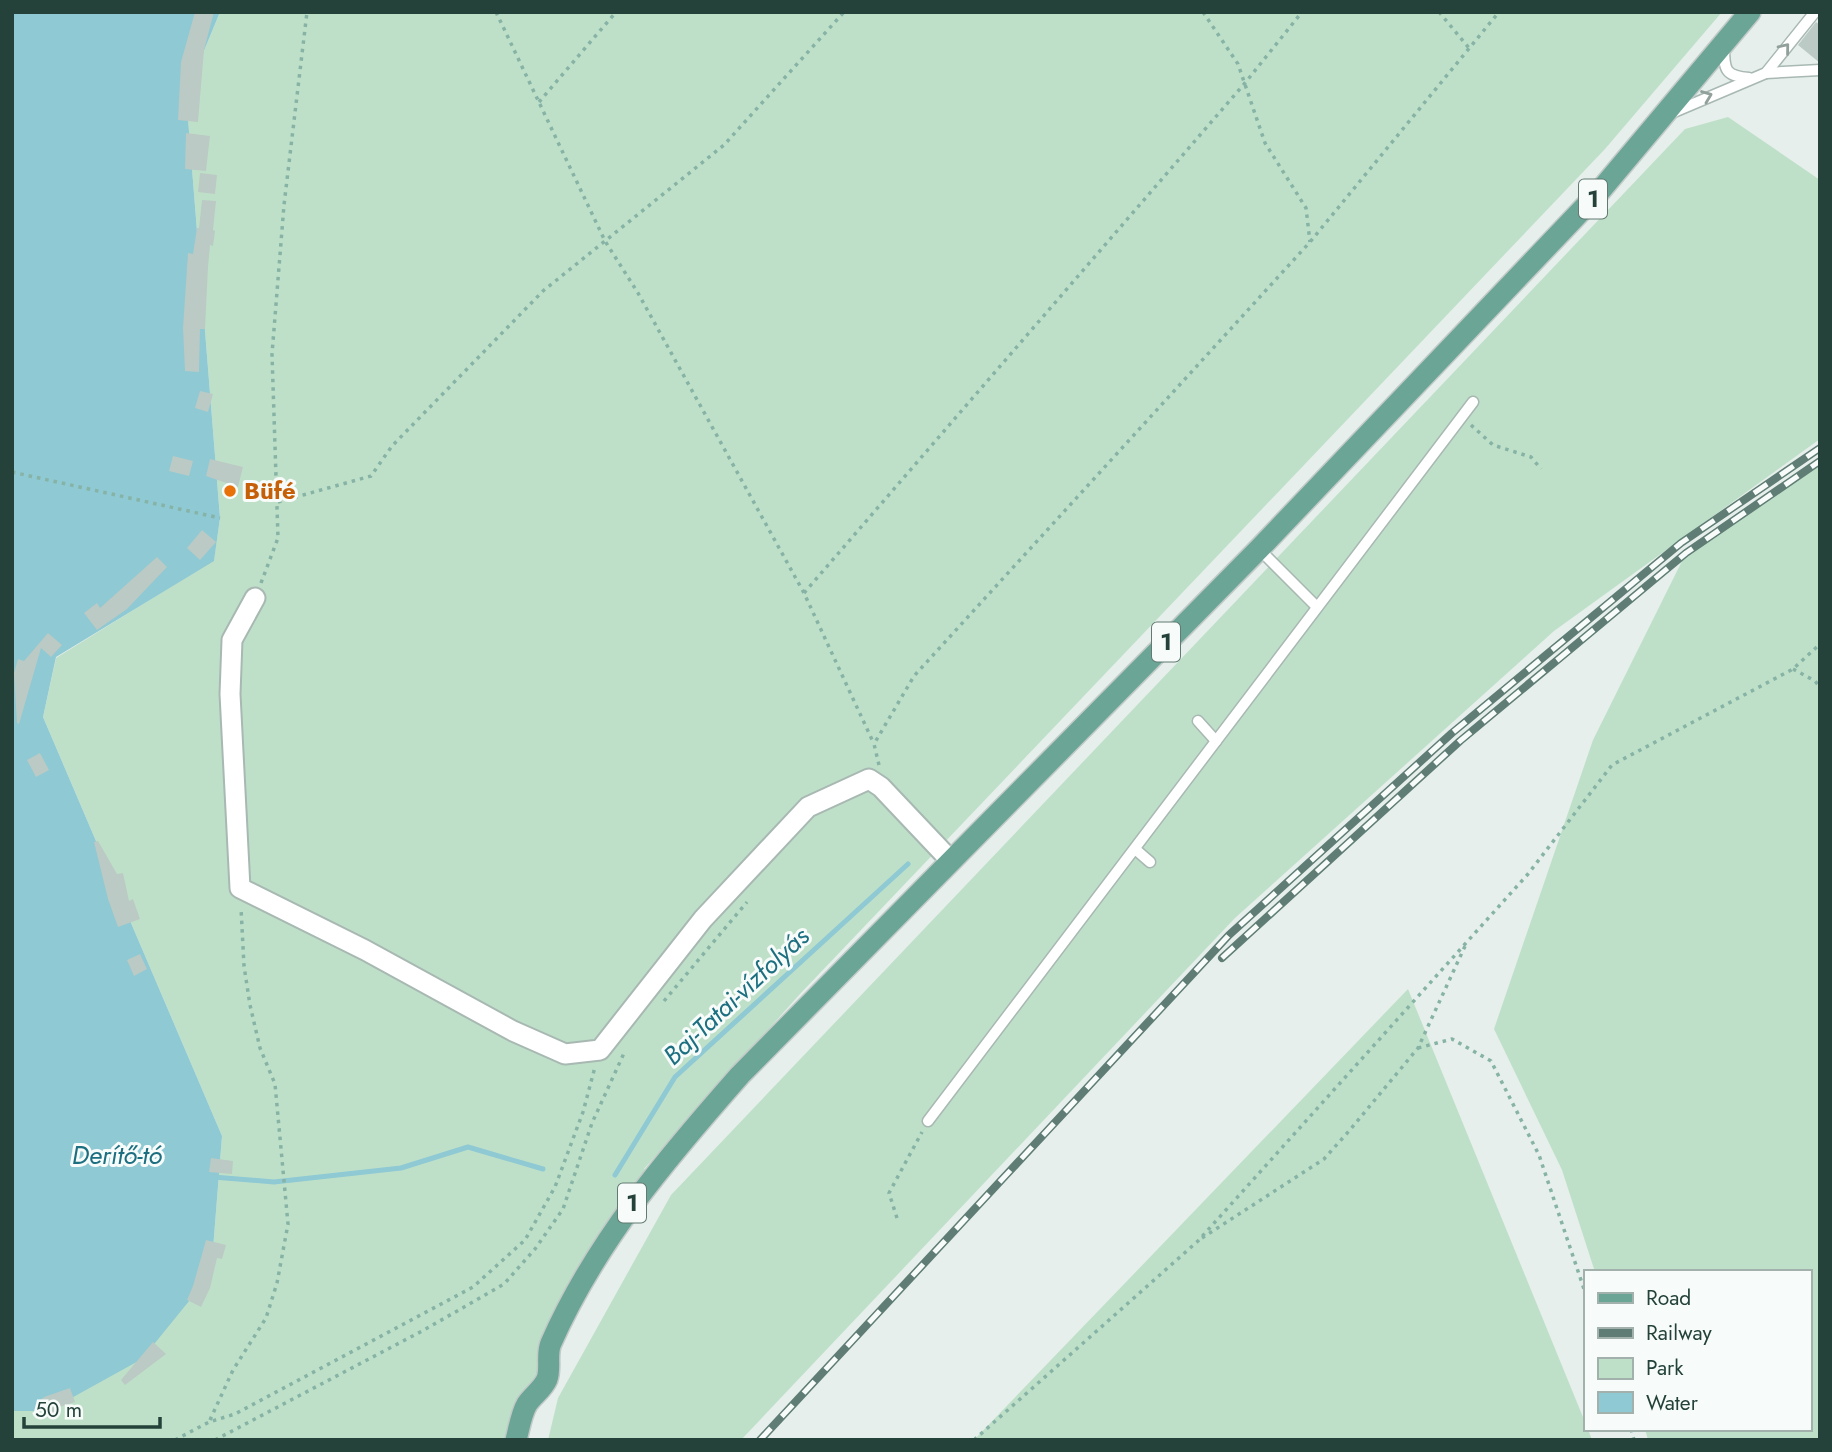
<svg xmlns="http://www.w3.org/2000/svg" width="1832" height="1452" font-family="Jost,sans-serif">
<rect width="100%" height="100%" fill="#e6efeb"/>
<g fill="#bfe0c8">
<polygon points="220,12 1722,12 1605,149 800,994 644,1169 653,1175 604,1243 516,1440 12,1440 12,1411 48,1411 211,1274 222,1136 43,717 56,658 214,560 220,518 186,94"/>
<polygon points="1728,117 1820,180 1820,439 1554,631 1235,918 741,1440 548,1440 558,1398 671,1195 1685,129"/>
<polygon points="1820,461 1820,1440 1648,1440 1645,1429 1809,1429 1809,1272 1595,1272 1562,1170 1494,1029 1593,740 1686,553"/>
<polygon points="1408,989 1585,1422 1585,1429 1588,1429 1592,1440 974,1440"/>
</g>
<polygon fill="#8ec9d4" points="12,12 220,12 186,94 220,518 214,561 56,657 43,717 222,1136 211,1274 142,1359 48,1411 12,1411"/>
<g fill="none" stroke-linecap="round" stroke-linejoin="round">
<g stroke="#8ec9d4" stroke-width="5">
<polyline points="615,1175 675,1077 908,864"/>
<polyline points="213,1177 274,1182 401,1168 468,1147 543,1169"/>
</g>
</g>
<g fill="#bbcac4">
<polygon points="195,12 214,12 204,50 198,122 178,120 181,62"/>
<polygon points="1816,22 1820,25 1820,63 1798,45"/>
<polygon points="186,133 210,136 206,171 185,169"/>
<polygon points="200,173 217,175 215,194 198,192"/>
<polygon points="202,200 216,201 213,230 215,231 213,246 210,245 208,267 205,329 200,329 199,372 185,371 183,328 188,253 193,254 197,228 199,228"/>
<polygon points="200,391 213,394 208,412 195,408"/>
<polygon points="173,456 193,461 189,476 169,471"/>
<polygon points="210,459 243,467 238,487 206,476"/>
<polygon points="202,530 216,542 200,560 187,548"/>
<polygon points="157,557 167,567 127,609 97,630 84,613 97,603 100,608"/>
<polygon points="48,633 62,645 51,657 41,648 19,724 17,723 14,673 18,659 24,661"/>
<polygon points="40,753 49,770 36,777 27,760"/>
<polygon points="98,841 117,874 123,873 129,901 133,899 140,919 118,927 108,899 94,842"/>
<polygon points="140,954 147,969 134,976 127,960"/>
<polygon points="211,1158 233,1161 232,1174 209,1172"/>
<polygon points="206,1240 226,1245 222,1259 217,1258 210,1288 201,1307 187,1300 193,1286"/>
<polygon points="153,1342 166,1354 125,1385 121,1380"/>
<polygon points="70,1388 75,1402 60,1407 48,1418 36,1404 44,1397"/>
</g>
<g fill="none" stroke-linecap="round" stroke-linejoin="round">
<defs>
<g id="service">
<path d="M 1724,47 C 1724,70 1725,76 1749,78"/>
<polyline points="1766,73 1820,70"/>
<polyline points="1674,112 1766,73 1815,12"/>
<polyline points="1259,549 1317,607"/>
<polyline points="1198,721 1216,741"/>
<polyline points="1135,849 1150,862"/>
<polyline points="928,1121 1473,402"/>
</g>
<polyline id="minor" points="255,598 232,640 230,694 240,888 365,950 513,1031 565,1054 600,1050 703,919 808,807 869,779 881,787 951,861"/>
<path id="primary" d="M 516,1440 C 519,1429 521,1414 527,1404 C 532,1396 543,1389 547,1379 C 551,1368 546,1354 551,1343 C 596,1241 667,1158 740,1075 L 1259,549 L 1600,191 L 1750,12"/>
</defs>
<use href="#service" stroke="#a8b8b2" stroke-width="13"/>
<use href="#minor" stroke="#a8b8b2" stroke-width="23"/>
<use href="#primary" stroke="#c2cac8" stroke-width="24"/>
<g stroke="#86b3a5" stroke-width="3.5" stroke-dasharray="3.5 5" stroke-linecap="butt">
<polyline points="496,12 605,241 638,293 804,593 874,744"/>
<polyline points="1203,12 1238,64 1265,143 1306,208 1310,242"/>
<polyline points="1439,12 1469,48"/>
<polyline points="539,102 616,12"/>
<polyline points="1471,425 1493,445 1531,457 1541,469"/>
<polyline points="12,472 220,518"/>
<polyline points="278,502 371,476 392,446 543,291 724,145 844,12"/>
<polyline points="261,583 278,538 272,354 284,205 307,12"/>
<polyline points="804,593 1245,83 1302,12"/>
<polyline points="1793,669 1815,681 1820,687"/>
<polyline points="879,765 874,744 914,676 1310,242 1499,12"/>
<polyline points="664,1001 747,902"/>
<polyline points="1418,1048 1452,1039 1491,1061 1539,1155 1585,1292"/>
<polyline points="897,1218 889,1193 922,1132"/>
<polyline points="1202,1238 1324,1159 1349,1131 1418,1048 1466,944"/>
<polyline points="210,1420 233,1370 266,1318 277,1283 288,1224 275,1084 260,1048 250,1005 244,966 241,908"/>
<polyline points="1631,1429 1634,1440"/>
<polyline points="175,1440 209,1422 235,1414 473,1287 525,1240 555,1187 583,1112 595,1067"/>
<polyline points="215,1440 424,1330 504,1284 535,1249 563,1209 592,1123 625,1051"/>
<polyline points="974,1440 1198,1241 1528,874 1612,765 1793,669 1820,644"/>
</g>
<use href="#service" stroke="#fff" stroke-width="10"/>
<use href="#minor" stroke="#fff" stroke-width="19"/>
<use href="#primary" stroke="#6aa596" stroke-width="21"/>
<defs>
<g id="rail">
<polyline points="1222,958 1460,741 1686,553 1820,461"/>
<polyline points="760,1440 1229,935 1452,733 1681,543 1820,448"/>
</g>
</defs>
<use href="#rail" stroke="#5f7d75" stroke-width="8"/>
<use href="#rail" stroke="#f7fbf9" stroke-width="5" stroke-dasharray="16" stroke-linecap="butt"/>
</g>
<defs><path id="oneway-chevron" d="M-2-3.5L2.5 0L-2 3.5" fill="none" stroke-width="1.6" stroke-linecap="round" stroke-linejoin="round" transform="scale(1.75)"/></defs>
<g stroke="#92a09c">
<use href="#oneway-chevron" transform="translate(1785 48) rotate(-51)"/>
<use href="#oneway-chevron" transform="translate(1707 96) rotate(-21)"/>
</g>
<circle fill="#e8710a" stroke="#f7fbf9" stroke-width="2.5" cx="230" cy="491" r="7"/>
<g text-anchor="middle" stroke-width="6" stroke-linejoin="round" paint-order="stroke">
<g fill="#f7fbf9" stroke="#637a73" stroke-width="2">
<rect x="1579" y="179.5" width="28" height="39" rx="5"/>
<rect x="1152" y="622.5" width="28" height="39" rx="5"/>
<rect x="618" y="1183.5" width="28" height="39" rx="5"/>
</g>
<g font-size="23" font-weight="bold" fill="#24423a">
<text x="1593" y="207">1</text>
<text x="1166" y="650">1</text>
<text x="632" y="1211">1</text>
</g>
<g font-size="24" font-weight="bold" fill="#c56008" stroke="#f7fbf9" text-anchor="start">
<text x="244" y="499">Büfé</text>
</g>
<g font-size="26" font-style="italic" fill="#1c6f80" stroke="#f7fbf9">
<text transform="translate(736 996) rotate(-43)" y="9">Baj-Tatai-vízfolyás</text>
<text x="117" y="1164">Derítő-tó</text>
</g>
</g>
<rect width="1832" height="1452" fill="none" stroke="#24423a" stroke-width="28"/>
<rect x="1584" y="1270" width="228" height="161" fill="#f7fbf9" stroke="#a3b1ad" stroke-width="2"/>
<rect x="1598" y="1293" width="35" height="10" fill="#6aa596" stroke="#a3b1ad" stroke-width="2"/>
<text x="1646" y="1305" font-size="21" fill="#24423a">Road</text>
<rect x="1598" y="1328" width="35" height="10" fill="#5f7d75" stroke="#a3b1ad" stroke-width="2"/>
<text x="1646" y="1340" font-size="21" fill="#24423a">Railway</text>
<rect x="1598" y="1358" width="35" height="21" fill="#bfe0c8" stroke="#a3b1ad" stroke-width="2"/>
<text x="1646" y="1375" font-size="21" fill="#24423a">Park</text>
<rect x="1598" y="1392" width="35" height="21" fill="#8ec9d4" stroke="#a3b1ad" stroke-width="2"/>
<text x="1646" y="1410" font-size="21" fill="#24423a">Water</text>
<path d="M24 1417v10h136v-10" fill="none" stroke="#24423a" stroke-width="3.5"/>
<text x="35" y="1417" font-size="21" fill="#24423a" stroke="#f7fbf9" stroke-width="5" paint-order="stroke">50 m</text>
</svg>
